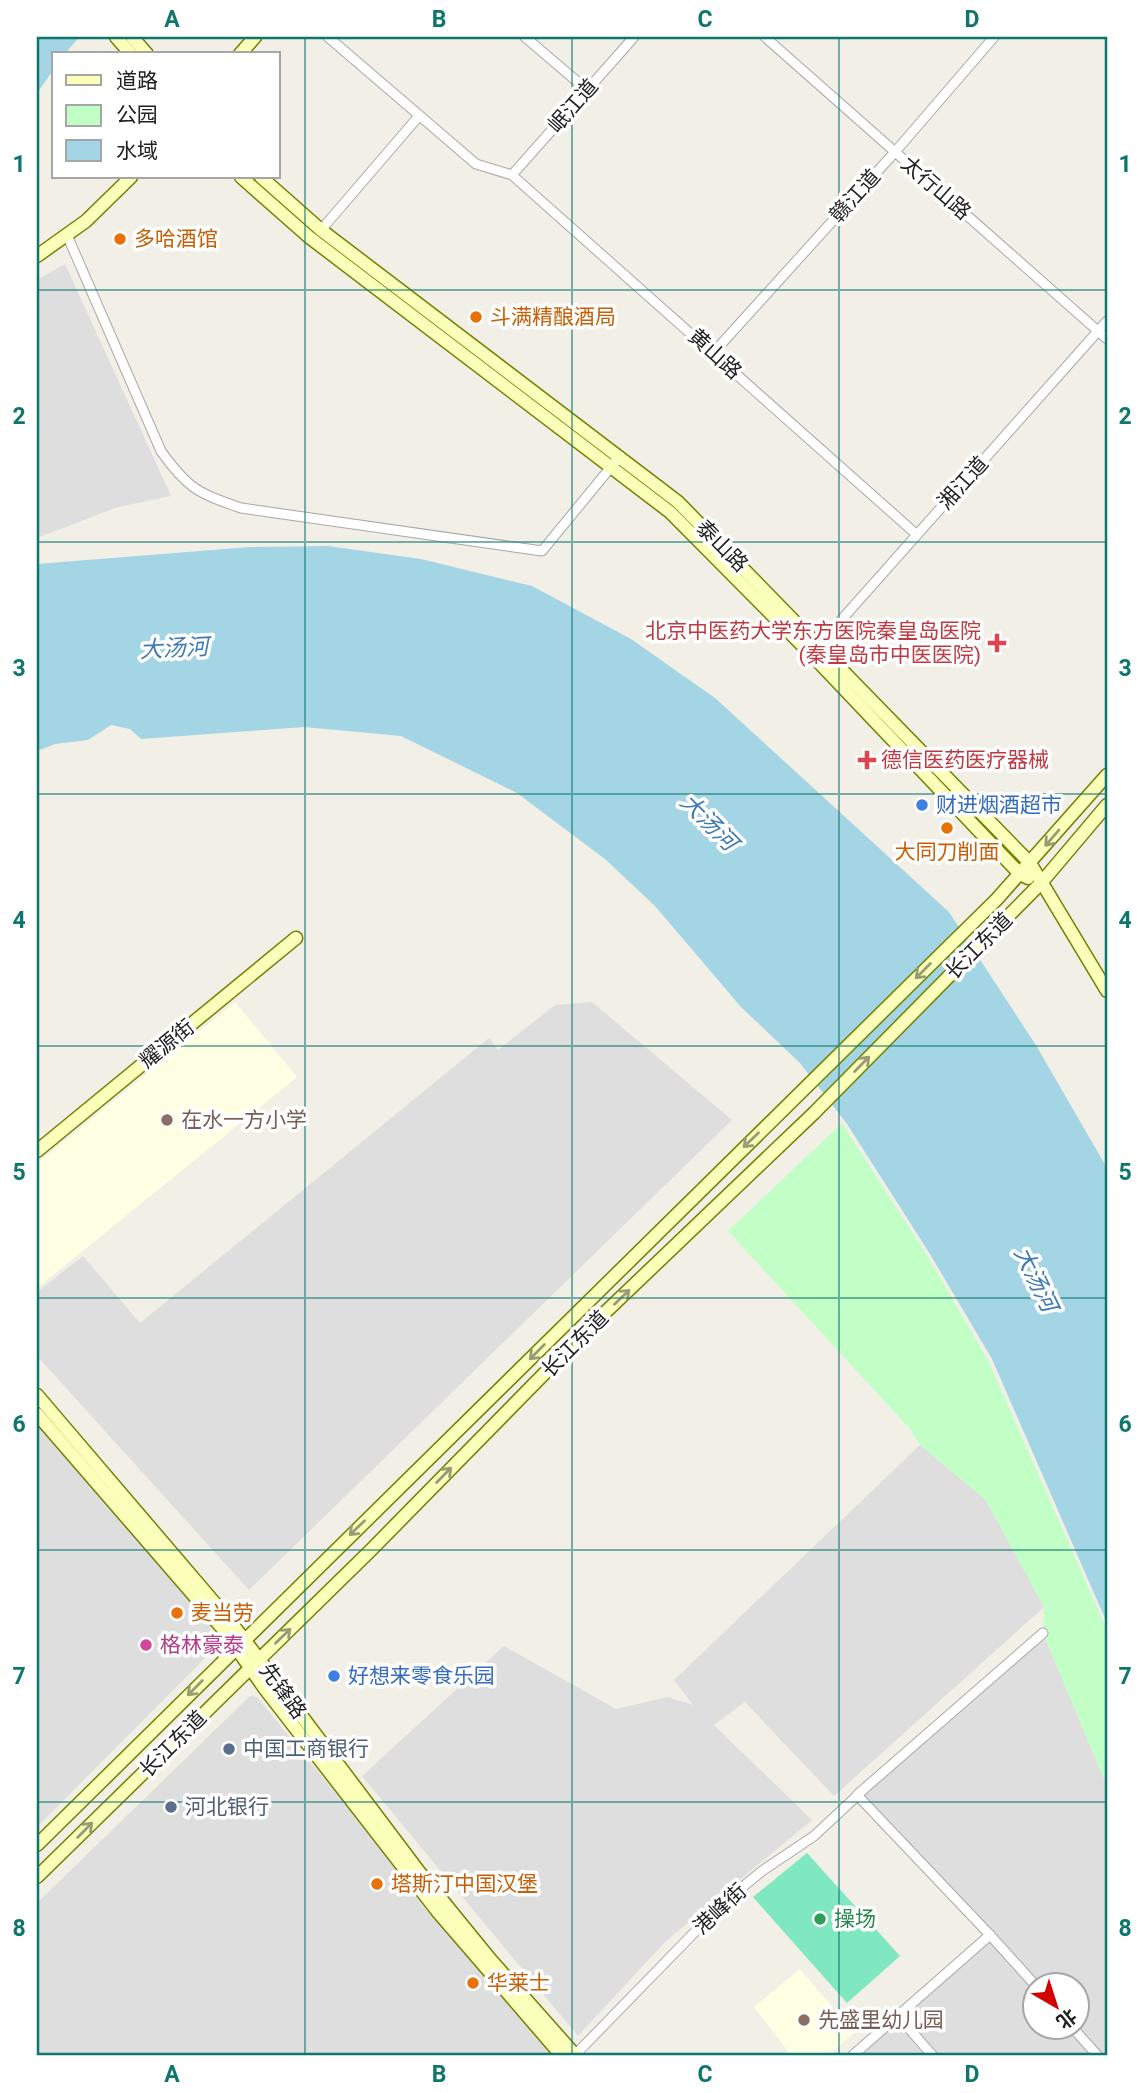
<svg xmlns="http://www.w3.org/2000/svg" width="1144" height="2093" font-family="Roboto,'Noto Sans SC',sans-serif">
<rect width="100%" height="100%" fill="#f2efe7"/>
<g fill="#dfdede" fill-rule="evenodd">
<polygon points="65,264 171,496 118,507 37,538 37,280"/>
<polygon points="592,1002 732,1120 249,1590 37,1356 37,1292 83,1256 140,1323 489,1038 498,1050 555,1005"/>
<polygon points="37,1424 211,1624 206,1657 37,1827"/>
<polygon points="920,1445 986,1500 1044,1607 834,1796 745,1702 714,1725 812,1820 665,1942 578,2036 362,1776 504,1646 616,1709 668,1697 693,1705 674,1680"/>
<path d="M 1043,1633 L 1107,1786 L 1107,2056 L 852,2056 L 990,1935 L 857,1795 ZM 1036,1984 L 1078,1984 L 1078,2026 L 1036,2026 Z"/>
<polygon points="250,1696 257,1697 552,2056 37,2056 37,1903"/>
</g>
<g fill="#ffffe4">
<polygon points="235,1002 297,1077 37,1288 37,1163"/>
<polygon points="800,1969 854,2033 827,2056 783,2056 788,2051 754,2007"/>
</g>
<polygon fill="#c2ffc7" points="842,1123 928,1257 988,1360 1107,1630 1107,1786 1043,1633 1044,1607 986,1500 920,1445 910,1429 728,1231"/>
<polygon fill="#7fe8c0" points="807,1853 900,1956 847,2003 753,1897"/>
<g fill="#a4d5e4">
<polygon points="37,37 79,37 65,54 54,54 54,69 37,93"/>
<polygon points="328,546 421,559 532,586 631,639 715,698 949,912 1037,1047 1107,1168 1107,1623 992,1359 930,1254 847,1124 800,1063 741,1007 655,906 605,859 517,793 401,736 304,727 141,739 130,729 111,725 88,740 55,744 37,751 37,564 250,547"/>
</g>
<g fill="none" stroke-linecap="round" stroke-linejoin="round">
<defs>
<g id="street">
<polyline points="328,37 476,164 512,175 916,534"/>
<polyline points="525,37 587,90"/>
<polyline points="765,37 1107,339"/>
<polyline points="512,175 634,37"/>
<polyline points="321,230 419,116"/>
<path d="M 67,235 L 161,451 C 188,489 198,493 241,508 L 542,551 L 620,456"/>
<polyline points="714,352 895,152 994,37"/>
<polyline points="819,645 1107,321"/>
<polyline points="1036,1986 990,1935 857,1795 1043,1633"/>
<polyline points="898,2016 933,2056"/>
<polyline points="1071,2026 1098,2056"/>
<polyline points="574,2056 723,1903 762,1871 814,1836 859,1794"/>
<polyline points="852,2056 990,1935"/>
</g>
<g id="secondary">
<polyline points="116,37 131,54"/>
<polyline points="132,37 147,54"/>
<polyline points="240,54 255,37"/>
<polyline points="241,177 309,237 670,512 810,653 1020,874 1028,878"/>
<polyline points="261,177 321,230 678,502 1030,863 1107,991"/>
<polyline points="37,256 86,221 131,177"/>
<polyline points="37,1151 296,938"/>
<polyline points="37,1395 230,1621 420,1873 490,1959 576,2056"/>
<polyline points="37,1414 223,1629 265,1689 438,1912 562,2056"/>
<polyline points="37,1845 997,899 1107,775"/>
<polyline points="37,1877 372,1549 593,1324 814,1113 1041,883 1107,805"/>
</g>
</defs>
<use href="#street" stroke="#a8a8a8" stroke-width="11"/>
<use href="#secondary" stroke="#728100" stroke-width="15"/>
<use href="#street" stroke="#fff" stroke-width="9"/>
<use href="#secondary" stroke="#fbffb9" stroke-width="12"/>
</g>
<defs><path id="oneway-shaft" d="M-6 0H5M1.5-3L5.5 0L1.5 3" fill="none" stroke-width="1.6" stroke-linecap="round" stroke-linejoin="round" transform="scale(1.75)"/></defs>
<g stroke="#999b75">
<use href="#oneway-shaft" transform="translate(1052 838) rotate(131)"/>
<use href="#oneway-shaft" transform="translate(923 971) rotate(135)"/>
<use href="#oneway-shaft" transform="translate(862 1064) rotate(-45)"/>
<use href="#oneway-shaft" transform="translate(751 1140) rotate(136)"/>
<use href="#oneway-shaft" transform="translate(622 1297) rotate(-44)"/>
<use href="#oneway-shaft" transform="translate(537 1352) rotate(135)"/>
<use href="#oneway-shaft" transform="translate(444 1475) rotate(-45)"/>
<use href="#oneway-shaft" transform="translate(357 1528) rotate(136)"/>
<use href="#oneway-shaft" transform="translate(283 1636) rotate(-44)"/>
<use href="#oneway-shaft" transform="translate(195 1688) rotate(135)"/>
<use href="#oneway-shaft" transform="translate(85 1830) rotate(-45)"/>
</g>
<path fill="none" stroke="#0f766e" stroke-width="2" stroke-opacity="0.55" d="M 305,37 L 305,2056M 572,37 L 572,2056M 839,37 L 839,2056M 37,290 L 1107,290M 37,542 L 1107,542M 37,794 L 1107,794M 37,1046 L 1107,1046M 37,1298 L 1107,1298M 37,1550 L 1107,1550M 37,1802 L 1107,1802"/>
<g fill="#e8710a" stroke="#fff" stroke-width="2.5">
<circle cx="120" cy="239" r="7"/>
<circle cx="476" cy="317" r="7"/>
<circle cx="947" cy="828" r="7"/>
<circle cx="177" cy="1613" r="7"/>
<circle cx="377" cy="1884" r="7"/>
<circle cx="473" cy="1983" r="7"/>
</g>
<g fill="#e0444e" stroke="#fff" stroke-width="2.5">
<path d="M993.5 632.5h7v7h7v7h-7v7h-7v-7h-7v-7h7z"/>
<path d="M863.5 749.5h7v7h7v7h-7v7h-7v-7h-7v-7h7z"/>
</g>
<g fill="#3f7fe0" stroke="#fff" stroke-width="2.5">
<circle cx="922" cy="805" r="7"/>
<circle cx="334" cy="1676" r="7"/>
</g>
<g fill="#8d6e63" stroke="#fff" stroke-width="2.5">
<circle cx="167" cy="1120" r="7"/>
<circle cx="804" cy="2020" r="7"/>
</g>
<circle fill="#d1479c" stroke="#fff" stroke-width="2.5" cx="146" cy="1645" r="7"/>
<g fill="#5c6f8a" stroke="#fff" stroke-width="2.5">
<circle cx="229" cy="1749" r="7"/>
<circle cx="171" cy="1807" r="7"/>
</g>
<circle fill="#2e9e5b" stroke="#fff" stroke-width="2.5" cx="820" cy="1919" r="7"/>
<g text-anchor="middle" stroke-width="7" stroke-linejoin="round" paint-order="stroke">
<g font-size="21" fill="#212121" stroke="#fff">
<text transform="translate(573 106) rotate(-49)" y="7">岷江道</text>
<text transform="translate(936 188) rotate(41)" y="7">太行山路</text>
<text transform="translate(855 196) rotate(-48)" y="7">赣江道</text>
<text transform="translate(715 354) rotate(42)" y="7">黄山路</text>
<text transform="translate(963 483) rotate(-48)" y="7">湘江道</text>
<text transform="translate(722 546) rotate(45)" y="7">泰山路</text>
<text transform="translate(979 946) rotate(-45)" y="7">长江东道</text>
<text transform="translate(167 1044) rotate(-39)" y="7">耀源街</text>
<text transform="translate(575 1344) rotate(-45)" y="7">长江东道</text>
<text transform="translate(283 1691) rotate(54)" y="7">先锋路</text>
<text transform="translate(173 1744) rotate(-45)" y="7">长江东道</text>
<text transform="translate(720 1909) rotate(-43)" y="7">港峰街</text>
</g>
<g font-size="21" fill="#c56008" stroke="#fff" text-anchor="start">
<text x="134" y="246">多哈酒馆</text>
<text x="490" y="324">斗满精酿酒局</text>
<text x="947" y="859" text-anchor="middle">大同刀削面</text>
<text x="191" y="1620">麦当劳</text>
<text x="391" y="1891">塔斯汀中国汉堡</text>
<text x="487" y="1990">华莱士</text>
</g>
<g font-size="21" fill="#be3a42" stroke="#fff" text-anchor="end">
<text x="981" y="638">北京中医药大学东方医院秦皇岛医院<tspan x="981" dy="24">(秦皇岛市中医医院)</tspan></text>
<text x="881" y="767" text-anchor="start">德信医药医疗器械</text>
</g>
<g font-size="21" fill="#366cbe" stroke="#fff" text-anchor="start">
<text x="936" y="812">财进烟酒超市</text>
<text x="348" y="1683">好想来零食乐园</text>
</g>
<g font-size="21" fill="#785e54" stroke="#fff" text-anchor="start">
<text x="181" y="1127">在水一方小学</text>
<text x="818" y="2027">先盛里幼儿园</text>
</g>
<g font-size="21" fill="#b23c85" stroke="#fff" text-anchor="start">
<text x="160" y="1652">格林豪泰</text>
</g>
<g font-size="21" fill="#4e5e75" stroke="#fff" text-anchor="start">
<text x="243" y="1756">中国工商银行</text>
<text x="185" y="1814">河北银行</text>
</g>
<g font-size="21" fill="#27864d" stroke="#fff" text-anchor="start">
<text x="834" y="1926">操场</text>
</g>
<g font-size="23" font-style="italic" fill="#407ab3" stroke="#fff">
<text transform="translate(174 648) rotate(-3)" y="8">大汤河</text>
<text transform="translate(709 822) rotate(45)" y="8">大汤河</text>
<text transform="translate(1036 1279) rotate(64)" y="8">大汤河</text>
</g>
</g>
<rect width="1144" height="2093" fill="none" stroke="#ffffff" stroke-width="77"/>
<rect x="52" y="52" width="228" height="126" fill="#ffffff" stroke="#a6a6a6" stroke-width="2"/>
<rect x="66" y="75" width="35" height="10" fill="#fbffb9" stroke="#a6a6a6" stroke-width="2"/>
<text x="116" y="88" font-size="21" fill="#212121">道路</text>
<rect x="66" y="105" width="35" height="21" fill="#c2ffc7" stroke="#a6a6a6" stroke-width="2"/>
<text x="116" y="122" font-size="21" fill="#212121">公园</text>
<rect x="66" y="140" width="35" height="21" fill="#a4d5e4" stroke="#a6a6a6" stroke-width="2"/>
<text x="116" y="158" font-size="21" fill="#212121">水域</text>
<g transform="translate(1056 2006) rotate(141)"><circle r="33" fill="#ffffff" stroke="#a6a6a6" stroke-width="2"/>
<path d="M0-5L12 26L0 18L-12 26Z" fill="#d30100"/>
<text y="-10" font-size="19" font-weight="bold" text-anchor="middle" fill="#212121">北</text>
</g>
<rect x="38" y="38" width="1068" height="2016" fill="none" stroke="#0f766e" stroke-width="2.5"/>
<g font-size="23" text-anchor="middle" font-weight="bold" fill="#0f766e">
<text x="172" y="27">A</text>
<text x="439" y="27">B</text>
<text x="705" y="27">C</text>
<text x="972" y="27">D</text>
<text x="19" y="172">1</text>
<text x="1125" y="172">1</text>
<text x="19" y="424">2</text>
<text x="1125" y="424">2</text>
<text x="19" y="676">3</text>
<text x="1125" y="676">3</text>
<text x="19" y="928">4</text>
<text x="1125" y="928">4</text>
<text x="19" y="1180">5</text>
<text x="1125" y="1180">5</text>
<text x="19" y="1432">6</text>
<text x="1125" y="1432">6</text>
<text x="19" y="1684">7</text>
<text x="1125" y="1684">7</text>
<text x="19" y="1936">8</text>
<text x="1125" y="1936">8</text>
<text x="172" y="2082">A</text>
<text x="439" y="2082">B</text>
<text x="705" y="2082">C</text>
<text x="972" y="2082">D</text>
</g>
</svg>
